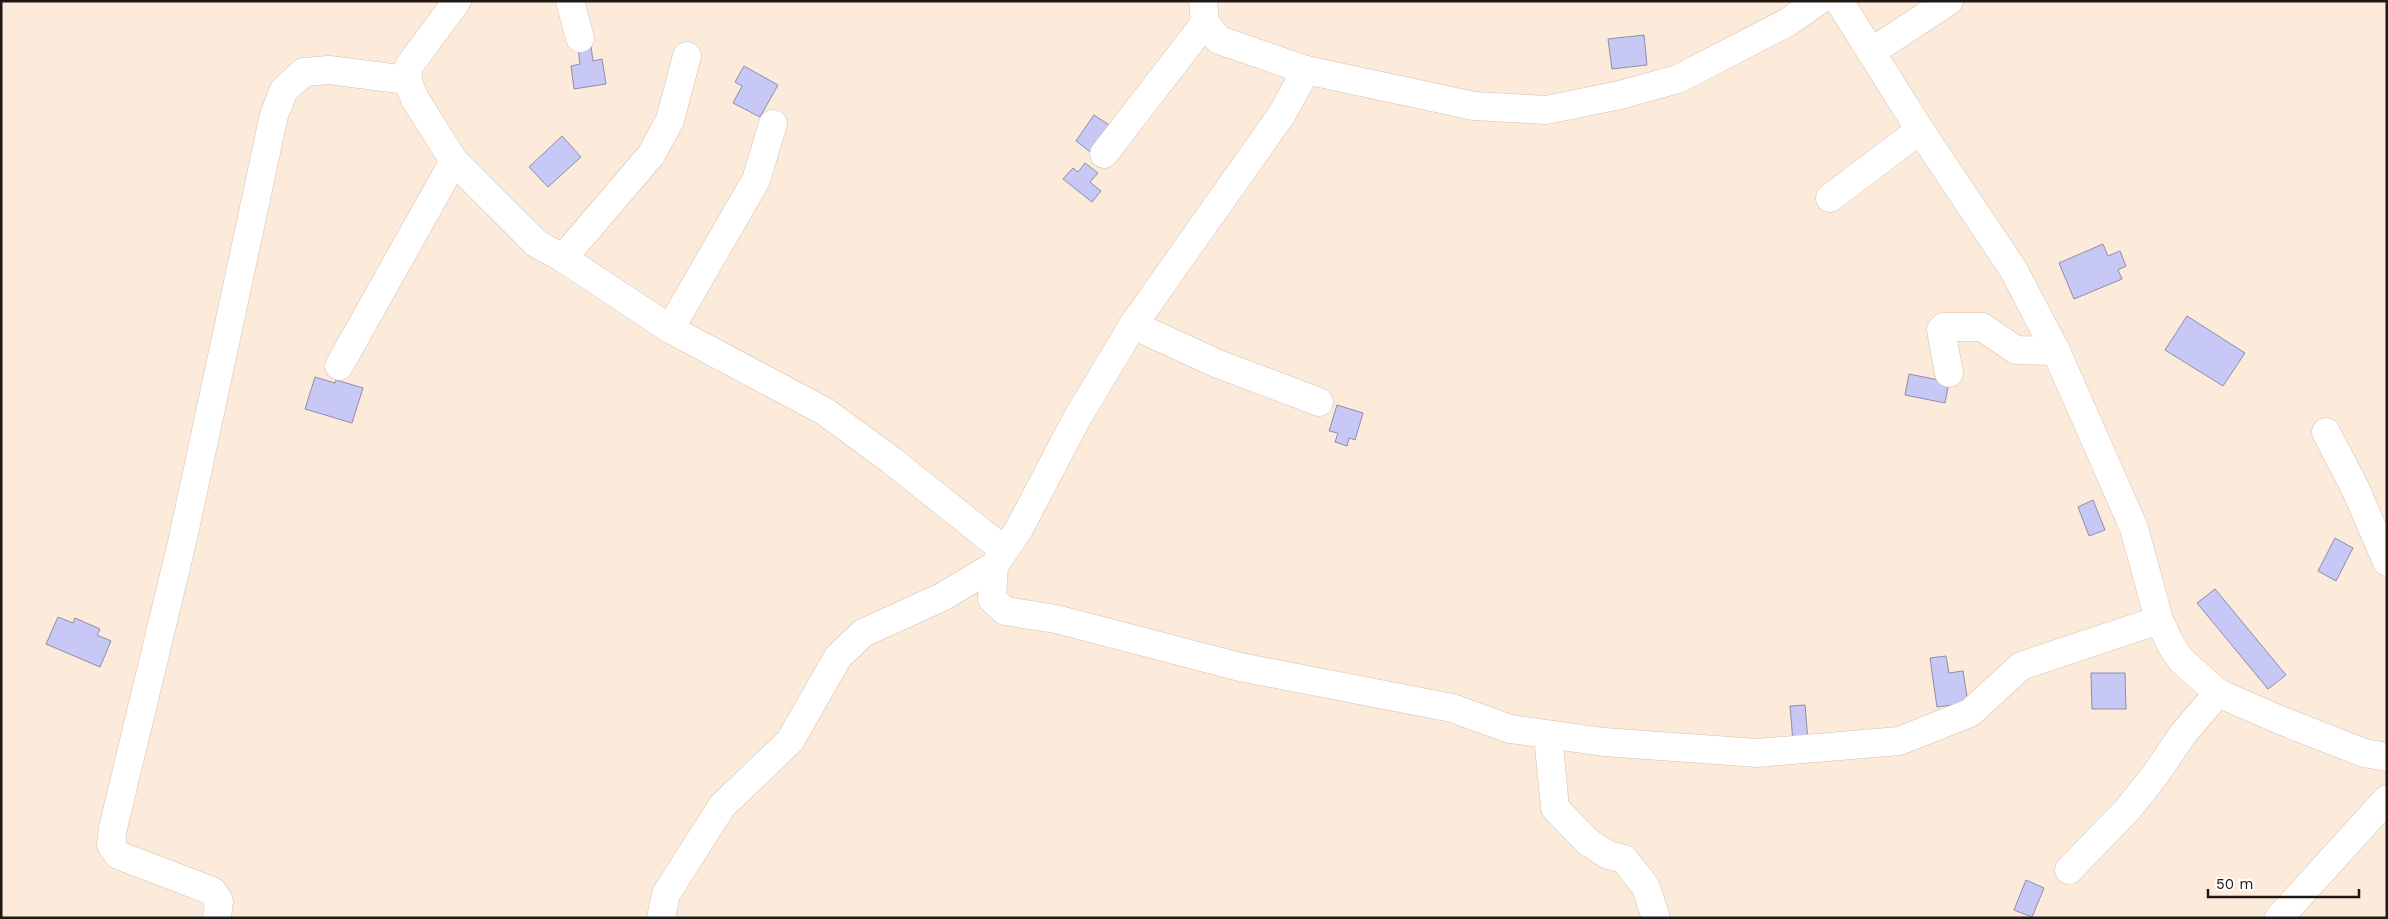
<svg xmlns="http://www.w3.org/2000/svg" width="2388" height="919" font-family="'Work Sans',sans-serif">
<rect width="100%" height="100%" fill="#fceadb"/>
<g fill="#c8c8f7" stroke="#8e8ea6">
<polygon points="1644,35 1647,65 1612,69 1608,39"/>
<polygon points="591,46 593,61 602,59 606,84 574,89 571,66 580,64 578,48"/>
<polygon points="744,66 778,85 760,117 733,103 742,86 735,82"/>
<polygon points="1094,115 1112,127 1093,154 1076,141"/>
<polygon points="562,136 581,157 548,187 529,167"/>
<polygon points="1085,163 1098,173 1090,182 1101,191 1092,202 1063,179 1073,168 1078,172"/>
<polygon points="2103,244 2108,256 2120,251 2126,266 2118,270 2122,279 2074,299 2059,263"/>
<polygon points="2187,316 2245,353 2223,386 2165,350"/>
<polygon points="1909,374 1949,382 1945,403 1905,395"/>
<polygon points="315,377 335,383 336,380 363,388 352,423 305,409"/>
<polygon points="1337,405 1363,413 1355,440 1349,438 1347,446 1335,442 1338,433 1329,431"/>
<polygon points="2093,500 2105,530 2089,536 2078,507"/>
<polygon points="2335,538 2353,548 2336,581 2318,571"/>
<polygon points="2215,589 2286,675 2268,689 2197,603"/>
<polygon points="58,617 73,623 75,618 100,629 97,635 111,641 100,667 46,644"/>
<polygon points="1946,656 1949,673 1963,671 1968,703 1937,707 1930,658"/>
<polygon points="2091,673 2125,673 2126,709 2092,709"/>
<polygon points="1805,705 1808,741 1793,742 1790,706"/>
<polygon points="2026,880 2044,888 2032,917 2014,910"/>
</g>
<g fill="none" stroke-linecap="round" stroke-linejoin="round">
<defs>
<g id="minor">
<polyline points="457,1 409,66 407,80 415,99 454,161 537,244 563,258 670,329 824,411 891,460 1004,550"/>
<polyline points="570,1 580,38"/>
<polyline points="1203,1 1205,23 1219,40 1306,70 1474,106 1546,110 1620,95 1678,79 1788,22 1818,1"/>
<polyline points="1839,1 1920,130 2013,269 2056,351 2134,528 2159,620 2171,645 2181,660 2218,693 2280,720 2364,753 2387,757"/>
<polyline points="1871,52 1949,1"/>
<polyline points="1306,70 1282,114 1133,325 1076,420 1019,529 994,566 992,599 1005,611 1056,619 1240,667 1452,708 1510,729 1604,742 1757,753 1899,741 1970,713 2021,666 2159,620"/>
<polyline points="1104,154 1205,23"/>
<polyline points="1830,198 1920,130"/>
<polyline points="563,258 651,155 670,120 687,56"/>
<polyline points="1133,325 1218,364 1319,402"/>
<polyline points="670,329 756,180 773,124"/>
<polyline points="339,366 454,161"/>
<polyline points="1949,373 1941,330 1944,327 1982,327 2016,350 2056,351"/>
<polyline points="2326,432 2356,490 2387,562"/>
<polyline points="1548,735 1555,808 1588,842 1608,855 1624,859 1646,887 1656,918"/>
<polyline points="2069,870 2128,809 2155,775 2183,734 2218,693"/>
<polyline points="217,918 219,901 212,891 118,855 111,845 113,828 183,538 274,115 284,90 304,72 329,70 407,80"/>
<polyline points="661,918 666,894 722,806 790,741 838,657 863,633 942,597 994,566"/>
<polyline points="2279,918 2387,799"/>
</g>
</defs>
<use href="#minor" stroke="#d7c0ae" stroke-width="29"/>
<use href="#minor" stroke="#fff" stroke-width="28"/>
</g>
<rect width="2388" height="919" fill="none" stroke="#201812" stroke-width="5"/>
<path d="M2208 889v8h151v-8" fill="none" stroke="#201812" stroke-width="2.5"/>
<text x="2216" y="889" font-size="15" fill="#201812" stroke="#ffffff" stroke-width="4" paint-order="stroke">50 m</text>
</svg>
